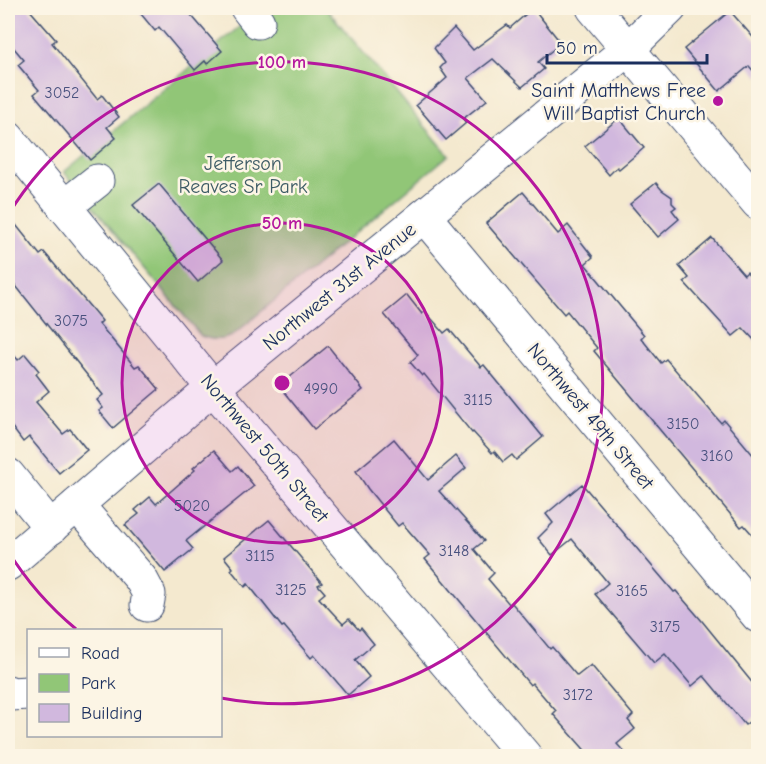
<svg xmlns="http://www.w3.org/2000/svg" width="766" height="764" font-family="'Comic Neue',sans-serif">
<rect width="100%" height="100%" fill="#fcf5e5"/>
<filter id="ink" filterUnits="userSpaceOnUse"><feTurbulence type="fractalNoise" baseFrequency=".0167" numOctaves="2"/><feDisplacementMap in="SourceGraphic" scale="12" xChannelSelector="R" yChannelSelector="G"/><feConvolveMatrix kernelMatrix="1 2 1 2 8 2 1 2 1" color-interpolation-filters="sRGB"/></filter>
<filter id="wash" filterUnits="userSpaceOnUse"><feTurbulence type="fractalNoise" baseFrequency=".008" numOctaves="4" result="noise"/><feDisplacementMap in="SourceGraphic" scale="24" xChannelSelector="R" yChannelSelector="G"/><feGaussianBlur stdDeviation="1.35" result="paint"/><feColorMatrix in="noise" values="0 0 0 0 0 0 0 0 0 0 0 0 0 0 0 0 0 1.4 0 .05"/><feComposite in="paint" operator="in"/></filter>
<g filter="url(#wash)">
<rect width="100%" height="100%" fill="#f4e9cf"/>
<path fill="#91c677" stroke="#567a6a" stroke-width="1.5" d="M 262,8 L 326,8 L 449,155 L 232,336 C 221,341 212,340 201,336 L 64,172 Z"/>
<g id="blocks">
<g fill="#d1b8de">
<polygon points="8,8 28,8 56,40 52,43 97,99 102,95 119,117 107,127 116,138 90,160 34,94 39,90 18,65 24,60 8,41"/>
<polygon points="136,8 185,8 222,51 207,64 205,61 195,70 159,27 155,31"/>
<polygon points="533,8 561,43 538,62 544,69 522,87 493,59 468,78 487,100 463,119 466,123 446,140 416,105 447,78 440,68 445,63 434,48 454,28 473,50 507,25 510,28"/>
<polygon points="730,11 759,44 759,77 749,66 719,91 684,49"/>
<polygon points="619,118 644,148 619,169 617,167 609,175 585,146"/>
<polygon points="656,183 662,190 672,197 672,203 676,207 672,210 679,219 658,237 630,204"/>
<polygon points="159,184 223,260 198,282 133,205"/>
<polygon points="523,192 558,234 568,225 593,257 585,264 644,335 641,338 661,363 666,359 721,423 724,420 759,462 759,542 744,525 741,527 594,351 597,348 567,311 564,314 486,223"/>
<polygon points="8,215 40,255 44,252 102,321 99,324 135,367 139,365 159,389 113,428 99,411 103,408 97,400 103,395 8,276"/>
<polygon points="712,238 744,275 747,272 759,286 759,345 743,328 733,336 684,282 689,278 679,266"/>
<polygon points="407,295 422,314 425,311 444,333 449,329 481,367 484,365 543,437 516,460 512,455 503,462 494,451 492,453 473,432 472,433 424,374 422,376 410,362 418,355 384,314"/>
<polygon points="328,346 363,390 314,429 279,386"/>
<polygon points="8,348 18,360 25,354 39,371 36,374 49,391 36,402 63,434 70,429 87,450 59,473 29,437 23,442 8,422"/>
<polygon points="394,439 428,480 456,456 466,468 439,491 484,541 474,549 494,573 488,579 510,605 512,603 550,649 552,647 577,676 591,665 633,715 628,720 635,729 617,744 628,756 590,756 553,714 556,711 532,683 530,685 425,559 430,555 402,523 398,526 368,489 356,471"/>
<polygon points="214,450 232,471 238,466 254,486 186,541 193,549 165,572 125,525 139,514 135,510 150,497 156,504 195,470 193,468"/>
<polygon points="582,484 674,592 676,591 702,621 759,691 759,714 745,725 704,676 692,686 665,654 654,663 595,594 608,583 572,539 552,555 538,538 553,523 546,514"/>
<polygon points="269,520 322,583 318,585 325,593 319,598 343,624 349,619 359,630 361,628 374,644 355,660 369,677 348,695 314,655 311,658 284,626 282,627 248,584 245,587 231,570 233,568 224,557"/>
</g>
</g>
</g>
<g filter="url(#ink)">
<use href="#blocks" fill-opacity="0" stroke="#3c4b6f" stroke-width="1.5"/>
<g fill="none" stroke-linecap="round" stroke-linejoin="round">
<defs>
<g id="minor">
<polyline points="247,8 258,22"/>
<polyline points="593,8 758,203"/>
<polyline points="8,138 213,388 525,756"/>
<polyline points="64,207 97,181"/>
<polyline points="424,216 758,616"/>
<polyline points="8,475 51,528"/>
<polyline points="77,505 141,579 149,594 147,605"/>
<polyline points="8,564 213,388 628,49 670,8"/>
<polyline points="8,692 11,694 28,693"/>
</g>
</defs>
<use href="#minor" stroke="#3c4b6f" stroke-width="35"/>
<use href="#minor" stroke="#fff" stroke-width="33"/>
</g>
</g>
<circle cx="282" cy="383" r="160" fill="#b5179e" fill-opacity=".12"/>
<g fill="none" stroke="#b5179e" stroke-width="3">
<circle cx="282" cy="383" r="160"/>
<path d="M76 629A321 321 0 0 1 8 551M8 215A321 321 0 1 1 221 698"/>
</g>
<circle fill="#b5179e" stroke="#fcf5e5" stroke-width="2" cx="718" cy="101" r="6"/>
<g text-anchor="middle" stroke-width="5" stroke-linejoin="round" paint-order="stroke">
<g font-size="16" fill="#48517e">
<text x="62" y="98">3052</text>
<text x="71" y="326">3075</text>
<text x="321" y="394">4990</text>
<text x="478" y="405">3115</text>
<text x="683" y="429">3150</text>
<text x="717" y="461">3160</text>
<text x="192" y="511">5020</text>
<text x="454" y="556">3148</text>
<text x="260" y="561">3115</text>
<text x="291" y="595">3125</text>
<text x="632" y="596">3165</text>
<text x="665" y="632">3175</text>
<text x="578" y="700">3172</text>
</g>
<g font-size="20" fill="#1b2f5e" stroke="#fcf5e5" text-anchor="end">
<text x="706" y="97">Saint Matthews Free<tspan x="706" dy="23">Will Baptist Church</tspan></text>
</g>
<g font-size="20" fill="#3e5c66" stroke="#fcf5e5">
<text x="243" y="170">Jefferson<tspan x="243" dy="23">Reaves Sr Park</tspan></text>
</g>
<g font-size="20" fill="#1b2f5e" stroke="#fcf5e5">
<text transform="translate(339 286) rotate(-39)" y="7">Northwest 31st Avenue</text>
<text transform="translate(591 416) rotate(50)" y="7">Northwest 49th Street</text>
<text transform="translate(265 448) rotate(50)" y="7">Northwest 50th Street</text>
</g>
</g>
<circle cx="282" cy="383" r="9" fill="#b5179e" stroke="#fcf5e5" stroke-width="3"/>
<g font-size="18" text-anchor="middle" font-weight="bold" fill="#b5179e" stroke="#fcf5e5" stroke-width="5" stroke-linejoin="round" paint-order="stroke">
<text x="282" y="68">100 m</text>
<text x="282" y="229">50 m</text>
</g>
<rect width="766" height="764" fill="none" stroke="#fcf5e5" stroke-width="30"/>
<rect x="27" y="629" width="195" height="108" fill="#fcf5e5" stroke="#a2a6af" stroke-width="1.5"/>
<rect x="39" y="648" width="30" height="9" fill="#ffffff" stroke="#a2a6af" stroke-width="1.5"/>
<text x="81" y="659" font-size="18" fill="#1b2f5e">Road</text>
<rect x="39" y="674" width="30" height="18" fill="#91c677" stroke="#a2a6af" stroke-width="1.5"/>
<text x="81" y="689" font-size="18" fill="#1b2f5e">Park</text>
<rect x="39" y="704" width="30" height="18" fill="#d1b8de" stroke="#a2a6af" stroke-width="1.5"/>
<text x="81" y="719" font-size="18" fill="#1b2f5e">Building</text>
<path d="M547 54v9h160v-9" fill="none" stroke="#1b2f5e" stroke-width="3"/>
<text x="556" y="54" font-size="18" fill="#1b2f5e" stroke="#fcf5e5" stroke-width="4.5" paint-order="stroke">50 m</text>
</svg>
